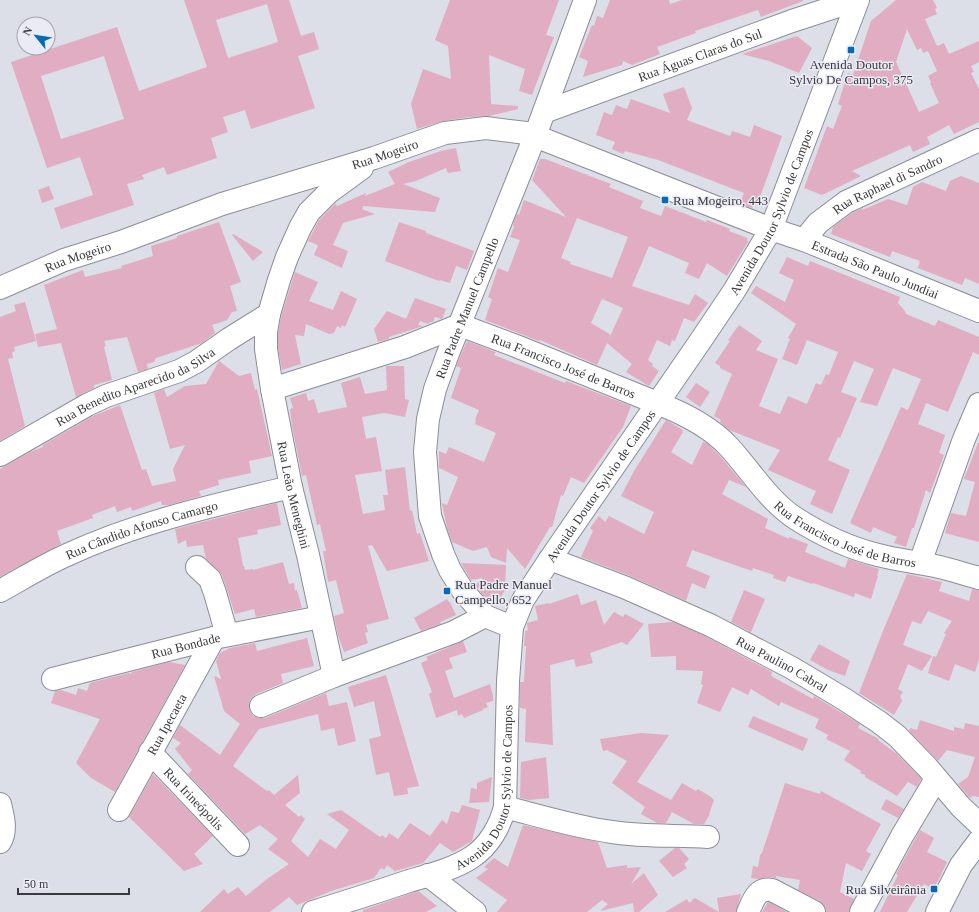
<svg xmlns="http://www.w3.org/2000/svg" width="979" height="912" font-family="'Times New Roman',serif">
<rect width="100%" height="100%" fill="#dcdee8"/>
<g fill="#e0adc2" fill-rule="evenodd">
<path d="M 184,0 L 289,0 L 301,36 L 314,32 L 319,49 L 298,56 L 315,108 L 251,129 L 245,110 L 223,117 L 228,132 L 211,138 L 217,158 L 167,175 L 164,167 L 142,175 L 144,179 L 127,184 L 134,205 L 61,229 L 54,208 L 93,195 L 80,157 L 47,168 L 11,62 L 117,27 L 139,91 L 207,67 ZM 267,4 L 278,42 L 228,58 L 216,20 ZM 104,56 L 124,119 L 61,139 L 41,76 Z"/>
<polygon points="450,0 559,0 546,35 554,37 532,95 519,91 525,69 489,55 491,104 518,106 518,109 489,116 469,117 443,121 417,129 411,104 423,69 451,79 448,46 435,40"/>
<polygon points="610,0 669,0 670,4 682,0 803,0 803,1 761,17 758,10 695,31 696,33 657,47 660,54 632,65 623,61 622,65 583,77 588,61 579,57 592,25 594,26 597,16 603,18"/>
<path d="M 896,0 L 933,0 L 937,8 L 935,9 L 937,14 L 925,19 L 937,46 L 944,43 L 949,54 L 979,41 L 979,62 L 971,66 L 974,72 L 971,73 L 979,89 L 979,122 L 954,134 L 949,125 L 927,137 L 930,144 L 913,152 L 910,145 L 852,171 L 861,176 L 822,195 L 804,188 L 827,126 L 833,129 L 842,106 L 838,104 L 848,73 L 853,75 L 871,21 ZM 907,29 L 917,50 L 921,48 L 923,53 L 928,51 L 937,71 L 928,76 L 931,82 L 930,83 L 939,103 L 919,112 L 896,62 Z"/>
<polygon points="797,36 812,48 799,73 769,61 742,54"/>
<polygon points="684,87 692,108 687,120 730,136 732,131 750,137 754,125 782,136 759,200 756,198 752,208 740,203 744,193 658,160 625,151 623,154 612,149 615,142 596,135 604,112 612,115 616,105 627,109 631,99 670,113 663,94"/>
<polygon points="456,148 461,171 448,173 446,168 416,181 403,184 440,198 435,212 363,206 362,209 375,214 343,223 333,245 348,251 342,268 314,255 318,245 308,241 319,220 334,205 336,204 337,206 366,193 365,196 395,184 388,172 409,162 441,151"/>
<path d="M 540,159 L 545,159 L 611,184 L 609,187 L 643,201 L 640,208 L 661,216 L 665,206 L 706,222 L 707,220 L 730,229 L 729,231 L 747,238 L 748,242 L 727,276 L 707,263 L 699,279 L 685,273 L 689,263 L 649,246 L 632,286 L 689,305 L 695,294 L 708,303 L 694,322 L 684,318 L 675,341 L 672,340 L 670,346 L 657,340 L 648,360 L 653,364 L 652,366 L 659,371 L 649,386 L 626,372 L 632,364 L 607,343 L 597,365 L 540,340 L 539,341 L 485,320 L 492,299 L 488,297 L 498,268 L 508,272 L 520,240 L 510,237 L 514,227 L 513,226 L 514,221 L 517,214 L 519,215 L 524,200 L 566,217 L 532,180 ZM 577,218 L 628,237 L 612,278 L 570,264 L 571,262 L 561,258 ZM 602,299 L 623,308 L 617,321 L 607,343 L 611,335 L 591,323 Z"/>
<polygon points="961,176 979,183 979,284 965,278 962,285 918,268 920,261 892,251 890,257 831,234 833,227 852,213 863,208 862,210 888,199 907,205 913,187 922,182 946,191 950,181"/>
<polygon points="49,186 54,199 42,203 38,190"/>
<polygon points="219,222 241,282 230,286 237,311 232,312 227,320 212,325 215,333 202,343 156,358 154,362 147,364 148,369 138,372 127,337 104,341 106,346 104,347 112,380 94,385 94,388 76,397 61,343 38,347 35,334 57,329 44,285 83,270 85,277 122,268 121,266 153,256 151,246 177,238 177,236"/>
<polygon points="399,222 426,231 426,233 474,251 467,270 456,266 450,283 440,280 439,281 385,261"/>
<polygon points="233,234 263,252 253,261 232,235"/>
<polygon points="787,257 808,266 810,261 900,297 898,303 905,311 906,314 935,326 938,320 979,337 979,355 973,352 948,412 926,403 918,424 945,435 939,453 944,455 930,493 926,490 914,528 912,528 906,547 894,543 897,537 873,527 871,533 850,523 901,407 908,410 921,379 893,368 877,406 860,402 874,369 854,361 841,392 857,398 840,438 838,437 828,460 850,470 832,514 810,504 816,491 768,470 780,450 729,430 720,422 721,420 714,416 732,374 720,368 720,366 715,363 730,341 728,340 739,325 762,341 756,350 778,359 759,406 780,414 788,396 807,404 816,383 821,385 826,374 829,375 838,352 807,340 797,365 782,359 790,339 788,338 796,324 751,293 756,286 785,302 794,280 779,273"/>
<polygon points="295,272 318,282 309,301 333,310 341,291 357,299 345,327 342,325 341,328 337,326 334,333 329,334 306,324 304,336 295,335 301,364 282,370 278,348 278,333 281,317"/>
<polygon points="415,298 446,309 442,319 435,317 433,322 430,322 428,324 420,321 418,325 423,326 389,337 389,339 378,342 374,329 387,311 406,319"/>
<polygon points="25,302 36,341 14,347 15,351 12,352 13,358 8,359 25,426 0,441 0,317 16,311 14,305"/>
<polygon points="467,341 496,352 494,355 565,383 566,381 631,406 623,427 584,483 571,477 563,496 561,495 552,527 550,527 525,569 507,548 506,563 491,557 487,547 473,551 452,542 447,528 442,503 447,505 458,477 439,468 439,451 446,454 449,447 484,462 496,433 475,424 476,420 475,420 479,410 451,398 461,368 456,366"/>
<polygon points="219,361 239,376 251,373 255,390 257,389 272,456 249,461 251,473 218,480 219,485 199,491 201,496 169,505 162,505 161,501 132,511 131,507 117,512 115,506 92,515 93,518 57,531 61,544 0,577 0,469 30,452 43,447 43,445 93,416 120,405 142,470 146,469 152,486 176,481 173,469 185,445 170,449 154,393 164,389 167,397 185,386 206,384"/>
<polygon points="386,366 404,366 405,399 409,400 405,417 384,413 362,417 366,439 376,437 382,471 355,475 363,514 385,510 383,495 388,495 385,470 405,467 410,511 412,510 417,534 420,533 429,561 387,571 372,545 368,546 389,619 366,625 368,632 365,633 368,643 344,652 338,635 334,616 344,613 336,580 328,582 323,551 326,551 320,524 317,525 306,475 302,476 292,426 290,409 293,408 290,398 306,393 308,401 314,399 318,413 347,407 341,383 360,377 365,394 387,390"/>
<polygon points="696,383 710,392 700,407 686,397"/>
<polygon points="666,420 683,430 682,432 683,432 671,452 692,465 703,442 707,443 720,456 746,487 729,480 722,494 768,519 765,528 789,539 789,537 808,544 805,552 845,568 848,559 879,569 877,576 878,576 871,599 855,593 854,597 813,583 812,584 788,576 785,582 773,578 774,575 753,568 752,571 692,550 686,566 710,576 705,589 692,583 686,601 628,575 581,557 593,531 590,528 599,516 605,522 609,516 644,534 654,512 621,496 634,471"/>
<polygon points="978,443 979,443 979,542 945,533 951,513 966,516 975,482 964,479"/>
<polygon points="277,503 281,525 257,530 258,534 238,538 243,566 244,566 245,570 253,569 253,570 283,562 289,584 294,583 295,591 297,590 302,608 256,617 254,609 235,614 222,575 218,570 206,559 203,545 187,547 186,540 178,544 175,529"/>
<polygon points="461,563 506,565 505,590 498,602 485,597 474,585 483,580 482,578 471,580"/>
<polygon points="907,574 942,582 939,591 969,601 972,589 979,590 979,659 975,672 955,664 949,681 928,673 933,656 936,657 946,634 944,633 952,621 928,611 921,624 912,621 903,645 932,656 922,671 908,664 898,689 903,692 900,696 902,701 894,715 859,693 883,631"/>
<polygon points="744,590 765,599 751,632 731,622"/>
<polygon points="578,594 581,605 596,600 604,625 614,612 623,617 625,614 644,624 627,645 622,642 590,653 593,663 576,667 574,659 550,665 553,745 525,742 526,709 520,708 520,682 524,682 526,646 524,646 525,631 528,630 527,624 527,623 538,620 535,606 549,603 549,604"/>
<polygon points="447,599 449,602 450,602 456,615 440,622 441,624 421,631 414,618"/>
<polygon points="673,622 707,637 772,672 771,676 813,699 814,696 860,724 858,728 879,739 878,740 897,754 918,775 921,779 917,787 908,782 897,796 865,777 865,775 860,773 861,771 844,760 850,751 826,739 828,735 815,728 819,719 781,702 779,706 751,689 748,695 732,687 720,712 697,703 703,685 701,684 703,671 676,670 676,656 651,657 648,624"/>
<polygon points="307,638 314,666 281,674 283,683 256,694 251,698 249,704 250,711 253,716 259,718 265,718 326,693 329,706 347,702 356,741 338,746 334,728 321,731 318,714 259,729 233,766 267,791 269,790 274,795 298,775 300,793 285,805 299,817 301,815 305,819 291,841 308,857 320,839 336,849 349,830 327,814 341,810 380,837 382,835 386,838 389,833 398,839 410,823 430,836 442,820 447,824 451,811 459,813 462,805 480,810 472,841 453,852 440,843 423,863 395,871 387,865 384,870 381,868 374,878 331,891 297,905 289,897 270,912 200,912 224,889 228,894 238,887 246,896 267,879 289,864 268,849 278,839 260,825 245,834 188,774 192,770 175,749 181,743 173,738 180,725 220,755 240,724 224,711 214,676 221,679 216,661 220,653 230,648 255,643 257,651"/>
<polygon points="463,641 467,652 449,658 453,668 445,671 454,698 490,684 493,696 493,701 486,703 488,707 483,709 483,710 464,718 462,714 458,716 457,710 436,718 429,694 432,692 421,663 428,660 426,657"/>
<polygon points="819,644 850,661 845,676 828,670 810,660"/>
<polygon points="169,662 185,665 115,792 91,778 76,763 100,719 51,703 55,691 61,690 76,695 78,688 87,691 90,683 129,673 131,674 132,672"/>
<polygon points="386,675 419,786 407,788 408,794 394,796 389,772 376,775 369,739 381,736 374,701 354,707 348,687"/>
<polygon points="753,716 808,739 803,751 748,727"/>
<polygon points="920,720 954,731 954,727 964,729 965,723 979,726 979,797 973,796 970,798 958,784 968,777 975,757 947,750 938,761 909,731 910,728 917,730"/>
<polygon points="641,733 669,735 637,782 671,800 682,783 696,791 698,789 711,797 714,800 709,814 710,814 704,824 694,824 672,812 666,823 657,823 641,814 645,807 612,783 627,761 607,750 603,751 600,739"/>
<polygon points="546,757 548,781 549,798 529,800 520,798 521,762"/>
<polygon points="153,774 213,836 194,854 203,864 184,871 129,817"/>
<polygon points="492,777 489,802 469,803 471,788 477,789 477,783"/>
<polygon points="785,783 820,794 821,791 881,824 866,851 871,854 862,871 846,863 840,892 854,899 849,912 826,912 825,906 820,901 798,890 800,880 776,876 776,878 768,877 758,879 751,878 753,866 758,867 760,855 762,853"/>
<polygon points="886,799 904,809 898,818 881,809"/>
<polygon points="523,825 598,842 607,868 627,865 627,868 641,867 631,884 644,873 658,895 639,912 634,912 633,903 600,911 608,904 602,900 587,912 497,912 507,900 476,878 488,869 484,867 494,858 508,867"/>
<polygon points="920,830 934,838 927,852 947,862 938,881 933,889 924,884 907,912 880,912 898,875 896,874"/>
<polygon points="675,848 679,848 689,859 684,864 687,868 673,877 659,861"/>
<polygon points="418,891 437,906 426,912 363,912 363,910"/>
<polygon points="741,894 736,912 665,912 687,899 689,903 695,898 719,912 717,898"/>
<polygon points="768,902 769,902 787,912 762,912"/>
</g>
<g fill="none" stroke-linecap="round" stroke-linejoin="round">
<defs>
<g id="minor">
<path id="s1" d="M 544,112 L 792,21 L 856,0"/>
<path id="s2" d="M 362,168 L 329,192 L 309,212 L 300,228 L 287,257 L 279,280 L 269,314 L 266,332 L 266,349 L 272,389 L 291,487 L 308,555 L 334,676 L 454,632 L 485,616"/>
<path id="s3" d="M 804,240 L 818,223 L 846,202 L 979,140"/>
<path id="s4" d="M 0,288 L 64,260 L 121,242 L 222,204 L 374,158 L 445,133 L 486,128 L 526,133 L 535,136 L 771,229"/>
<path id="s5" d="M 272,389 L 405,347 L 460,325 L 516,346 L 657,403 C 683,413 710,426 729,447 C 751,471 768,500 795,518 C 820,534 849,548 878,555 C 897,560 916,562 935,566 C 950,569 964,574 979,578"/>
<path id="s6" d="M 0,455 L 87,405 L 106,396 L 179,371 L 196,362 L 229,339 L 269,314"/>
<path id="s7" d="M 550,559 L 624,587 L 712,626 L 792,668 L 844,699 L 879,722 L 897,736 L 927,767 L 961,807 L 979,824"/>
<polyline points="920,563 964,439 979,404"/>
<polyline points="197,567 210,579 215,593 227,635"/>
<path id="s8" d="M 0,591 C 22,579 44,565 67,555 C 138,522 215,505 291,487"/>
<path id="s9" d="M 53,679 L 214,638 L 321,617"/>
<polyline points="261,706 334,676"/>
<path id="s10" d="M 150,752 L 238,845"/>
<path d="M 0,804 C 3,816 7,831 0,842"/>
<path d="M 505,807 C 540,816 576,827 612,832 C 644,837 676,835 708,837"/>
<path id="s11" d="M 119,810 L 214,638"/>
<polyline points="428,875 475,912"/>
<path d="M 748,912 C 753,901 757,887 772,890 L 814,912"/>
<polyline points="861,912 902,836 936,779"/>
<polyline points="937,912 961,865 979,841"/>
</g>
<g id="major">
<path id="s12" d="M 771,229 L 804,240 L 979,311"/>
<path id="s13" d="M 512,627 L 485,616 L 463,591 L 450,570 L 443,554 L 430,516 L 425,452 L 428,419 L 435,389 L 447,356 L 535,136 L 585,0"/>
<path id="s14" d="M 313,912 C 345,902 377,892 409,881 C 430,875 454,869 472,857 C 489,846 500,826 505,807 L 508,681 L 512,627 L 523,600 L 550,559 L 699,343 L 734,291 L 771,229 L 858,0"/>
</g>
</defs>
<use href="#minor" stroke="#8c8e97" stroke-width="24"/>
<use href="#major" stroke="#8c8e97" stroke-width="24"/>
<use href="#minor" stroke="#fff" stroke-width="22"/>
<use href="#major" stroke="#fff" stroke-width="22"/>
</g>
<g fill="#056bb7" stroke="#eaebf5" stroke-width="1.5">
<rect x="847" y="46" width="8" height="8" rx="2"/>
<rect x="661" y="196" width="8" height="8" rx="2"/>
<rect x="443" y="587" width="8" height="8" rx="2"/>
<rect x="930" y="885" width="8" height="8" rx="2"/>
</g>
<g text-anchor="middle" stroke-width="3" stroke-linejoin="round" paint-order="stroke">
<g font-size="13" fill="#393a3d" stroke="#eaebf5">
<text dy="5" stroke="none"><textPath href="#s1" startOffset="166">Rua Águas Claras do Sul</textPath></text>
<text dy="5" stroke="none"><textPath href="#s4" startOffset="408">Rua Mogeiro</textPath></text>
<text dy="5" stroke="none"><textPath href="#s3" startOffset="102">Rua Raphael di Sandro</textPath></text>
<text dy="5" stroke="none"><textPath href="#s14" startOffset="901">Avenida Doutor Sylvio de Campos</textPath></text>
<text dy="5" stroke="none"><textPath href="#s4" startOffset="84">Rua Mogeiro</textPath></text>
<text dy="5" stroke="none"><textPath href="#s12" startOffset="112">Estrada São Paulo Jundiai</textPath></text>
<text dy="5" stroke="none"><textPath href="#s13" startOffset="360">Rua Padre Manuel Campello</textPath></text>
<text dy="5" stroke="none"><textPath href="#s5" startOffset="310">Rua Francisco José de Barros</textPath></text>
<text dy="5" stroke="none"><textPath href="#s6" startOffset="152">Rua Benedito Aparecido da Silva</textPath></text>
<text dy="5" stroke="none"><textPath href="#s14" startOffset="577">Avenida Doutor Sylvio de Campos</textPath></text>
<text dy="5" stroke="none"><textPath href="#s2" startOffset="363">Rua Leão Meneghini</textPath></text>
<text dy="5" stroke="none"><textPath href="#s8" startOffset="155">Rua Cândido Afonso Camargo</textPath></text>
<text dy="5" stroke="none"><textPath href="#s5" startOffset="646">Rua Francisco José de Barros</textPath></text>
<text dy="5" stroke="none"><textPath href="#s9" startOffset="137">Rua Bondade</textPath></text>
<text dy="5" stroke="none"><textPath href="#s7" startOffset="255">Rua Paulino Cabral</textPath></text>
<text dy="5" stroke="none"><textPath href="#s11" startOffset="98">Rua Ipecaeta</textPath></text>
<text dy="5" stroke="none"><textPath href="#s14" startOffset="241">Avenida Doutor Sylvio de Campos</textPath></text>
<text dy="5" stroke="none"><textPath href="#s10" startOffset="64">Rua Irineópolis</textPath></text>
</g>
<g font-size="13" fill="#393a3d" stroke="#eaebf5" text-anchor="start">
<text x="851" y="69" text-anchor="middle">Avenida Doutor<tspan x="851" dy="15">Sylvio De Campos, 375</tspan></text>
<text x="673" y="205">Rua Mogeiro, 443</text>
<text x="455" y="589">Rua Padre Manuel<tspan x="455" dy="15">Campello, 652</tspan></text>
<text x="926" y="894" text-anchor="end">Rua Silveirânia</text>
</g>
</g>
<g transform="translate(36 36) rotate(300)"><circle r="19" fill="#eaebf5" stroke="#a3a4ab"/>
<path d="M0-3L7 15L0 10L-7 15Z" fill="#056bb7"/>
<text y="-6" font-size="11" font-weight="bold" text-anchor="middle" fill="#393a3d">N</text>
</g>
<path d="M18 888v6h111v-6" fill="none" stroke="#393a3d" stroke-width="2"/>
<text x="24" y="888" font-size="12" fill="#393a3d" stroke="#eaebf5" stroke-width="3" paint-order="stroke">50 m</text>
</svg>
